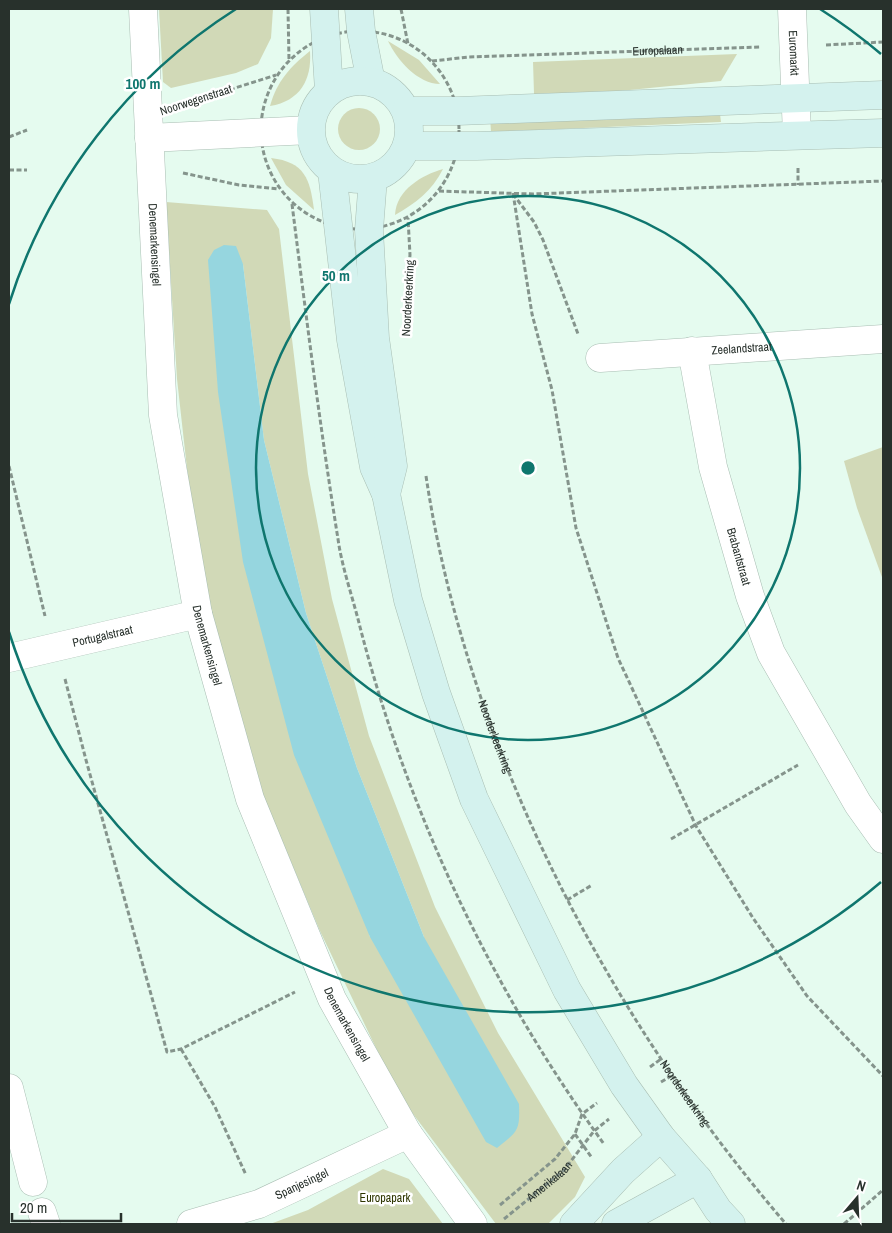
<svg xmlns="http://www.w3.org/2000/svg" width="892" height="1233" font-family="'Archivo Narrow',sans-serif">
<rect width="100%" height="100%" fill="#e5fbef"/>
<g fill="#d1d9b7" fill-rule="evenodd">
<polygon points="159,9 273,9 271,38 258,64 236,73 171,88 163,82"/>
<path d="M 388,41 L 419,60 L 440,84 C 418,84 397,60 388,41 Z"/>
<path d="M 310,51 C 312,80 300,101 270,106 C 277,81 290,67 310,51 Z"/>
<polygon points="737,54 721,81 609,92 534,94 533,62"/>
<circle cx="359" cy="129" r="21"/>
<polygon points="720,114 721,122 491,132 490,116"/>
<path d="M 271,158 C 305,162 310,179 314,210 L 286,185 Z"/>
<path d="M 443,169 C 432,191 416,203 395,215 C 396,190 422,175 443,169 Z"/>
<path d="M 166,202 L 267,210 L 279,229 L 308,474 L 332,599 L 369,736 L 435,907 L 498,1033 L 585,1177 L 575,1197 L 548,1224 L 496,1224 L 398,1094 L 320,931 L 260,788 L 197,558 L 177,379 ZM 214,250 L 243,264 L 264,440 L 306,613 L 357,768 L 424,937 L 370,937 Z"/>
<polygon points="883,447 883,580 857,508 844,461"/>
<polygon points="383,1169 409,1179 443,1224 270,1224 308,1210"/>
</g>
<path fill="#96d6df" d="M 224,245 L 236,246 L 243,264 L 264,440 L 306,613 L 357,768 L 424,937 L 519,1104 C 520,1131 518,1131 497,1148 L 486,1142 L 370,937 L 294,755 L 243,562 L 218,392 L 208,260 L 214,250 Z"/>
<g fill="none" stroke-linecap="round" stroke-linejoin="round">
<defs>
<g id="street">
<path id="s4" d="M 143,9 L 163,415 L 198,614 L 250,799 L 332,999 L 408,1134 L 473,1224"/>
<path id="s5" d="M 792,9 L 797,135"/>
<polyline points="149,138 310,130"/>
<path id="s6" d="M 692,351 L 713,467 L 750,596 L 771,653 L 858,804 L 883,839"/>
<path id="s7" d="M 600,358 L 883,339"/>
<path id="s8" d="M 9,658 L 198,614"/>
<polyline points="9,1088 33,1182"/>
<polyline points="42,1212 46,1224"/>
<path id="s9" d="M 191,1224 L 259,1204 L 408,1134"/>
</g>
<g id="secondary">
<polyline points="324,9 329,91"/>
<polyline points="359,9 361,31 371,82"/>
<circle cx="360" cy="130" r="49"/>
<polyline points="406,111 458,111 883,95"/>
<polyline points="407,146 476,146 883,133"/>
<polyline points="332,171 351,340 374,467 386,494 408,600 436,693 474,799 567,990 624,1085 661,1137 698,1179 718,1210 731,1224"/>
<polyline points="373,178 369,230 375,338 393,466 386,494"/>
<polyline points="574,1224 623,1171 661,1137"/>
<polyline points="616,1224 698,1179"/>
</g>
</defs>
<use href="#street" stroke="#a9beb3" stroke-width="29"/>
<use href="#secondary" stroke="#a9beb3" stroke-width="29"/>
<g stroke="#85948c" stroke-width="3" stroke-dasharray="5 2.5" stroke-linecap="butt">
<polyline points="288,9 289,60"/>
<polyline points="401,9 408,44"/>
<circle cx="360" cy="130" r="99"/>
<polyline points="826,45 883,42"/>
<path id="s1" d="M 432,61 L 469,57 L 760,47"/>
<polyline points="194,101 276,75"/>
<polyline points="9,137 27,130"/>
<polyline points="798,168 798,185"/>
<polyline points="9,170 27,170"/>
<polyline points="183,173 239,185 278,189"/>
<polyline points="439,191 533,194 883,181"/>
<polyline points="513,193 532,314 552,390 576,528 618,658 696,826 753,918 807,996 883,1076"/>
<polyline points="513,194 534,222 543,240 578,334"/>
<path d="M 292,204 C 306,315 320,427 338,539 C 342,568 353,598 360,627 C 408,812 491,989 604,1144"/>
<polyline points="407,287 410,255 408,218"/>
<polyline points="9,466 45,616"/>
<path id="s2" d="M 426,476 C 467,748 608,1017 786,1224"/>
<polyline points="65,679 86,760 167,1052 181,1049 295,992"/>
<polyline points="671,839 798,765"/>
<polyline points="567,900 592,885"/>
<polyline points="181,1049 215,1107 246,1175"/>
<polyline points="650,1067 661,1059"/>
<polyline points="661,1082 671,1076"/>
<polyline points="575,1134 592,1158"/>
<polyline points="500,1205 555,1159 575,1134 582,1114 597,1103"/>
<path id="s3" d="M 504,1219 L 564,1170 L 594,1131 L 609,1119"/>
<polyline points="844,1224 883,1190"/>
</g>
<use href="#street" stroke="#fff" stroke-width="28"/>
<use href="#secondary" stroke="#d4f2ee" stroke-width="28"/>
</g>
<g fill="none" stroke="#0f766e" stroke-width="2.5">
<circle cx="528" cy="468" r="272"/>
<path d="M881 882A544 544 0 0 1 9 632M9 304A544 544 0 0 1 236 9M820 9A544 544 0 0 1 881 54"/>
</g>
<g text-anchor="middle" stroke-width="5" stroke-linejoin="round" paint-order="stroke">
<g font-size="12" fill="#28312c" stroke="#fff">
<text dy="4" stroke="none"><textPath href="#s1" startOffset="226">Europalaan</textPath></text>
<text dy="4" stroke="none"><textPath href="#s5" startOffset="44">Euromarkt</textPath></text>
<text transform="translate(196 100) rotate(-18)" y="4">Noorwegenstraat</text>
<text dy="4" stroke="none"><textPath href="#s4" startOffset="236">Denemarkensingel</textPath></text>
<text transform="translate(408 298) rotate(-87)" y="4">Noorderkeerkring</text>
<text dy="4" stroke="none"><textPath href="#s7" startOffset="142">Zeelandstraat</textPath></text>
<text dy="4" stroke="none"><textPath href="#s6" startOffset="211">Brabantstraat</textPath></text>
<text dy="4" stroke="none"><textPath href="#s8" startOffset="96">Portugalstraat</textPath></text>
<text dy="4" stroke="none"><textPath href="#s4" startOffset="641">Denemarkensingel</textPath></text>
<text dy="4" stroke="none"><textPath href="#s2" startOffset="270">Noorderkeerkring</textPath></text>
<text dy="4" stroke="none"><textPath href="#s4" startOffset="1046">Denemarkensingel</textPath></text>
<text dy="4" stroke="none"><textPath href="#s2" startOffset="675">Noorderkeerkring</textPath></text>
<text dy="4" stroke="none"><textPath href="#s3" startOffset="59">Amerikalaan</textPath></text>
<text dy="4" stroke="none"><textPath href="#s9" startOffset="118">Spanjesingel</textPath></text>
</g>
<g font-size="12" fill="#2e3600" stroke="#fff">
<text x="385" y="1202">Europapark</text>
</g>
</g>
<circle cx="528" cy="468" r="8" fill="#0f766e" stroke="#fff" stroke-width="2.5"/>
<g font-size="15" text-anchor="middle" font-weight="bold" fill="#0f766e" stroke="#fff" stroke-width="5" stroke-linejoin="round" paint-order="stroke">
<text x="143" y="89">100 m</text>
<text x="336" y="281">50 m</text>
</g>
<rect width="892" height="1233" fill="none" stroke="#28312c" stroke-width="20"/>
<g transform="translate(857 1198) rotate(19)" stroke="#ffffff" stroke-width="4" paint-order="stroke">
<path d="M0-4L9 19L0 12L-9 19Z" fill="#28312c"/>
<text y="-8" font-size="14" font-weight="bold" text-anchor="middle" fill="#28312c">N</text>
</g>
<path d="M12 1213v8h109v-8" fill="none" stroke="#28312c" stroke-width="2.5"/>
<text x="20" y="1213" font-size="15" fill="#28312c" stroke="#ffffff" stroke-width="4" paint-order="stroke">20 m</text>
</svg>
